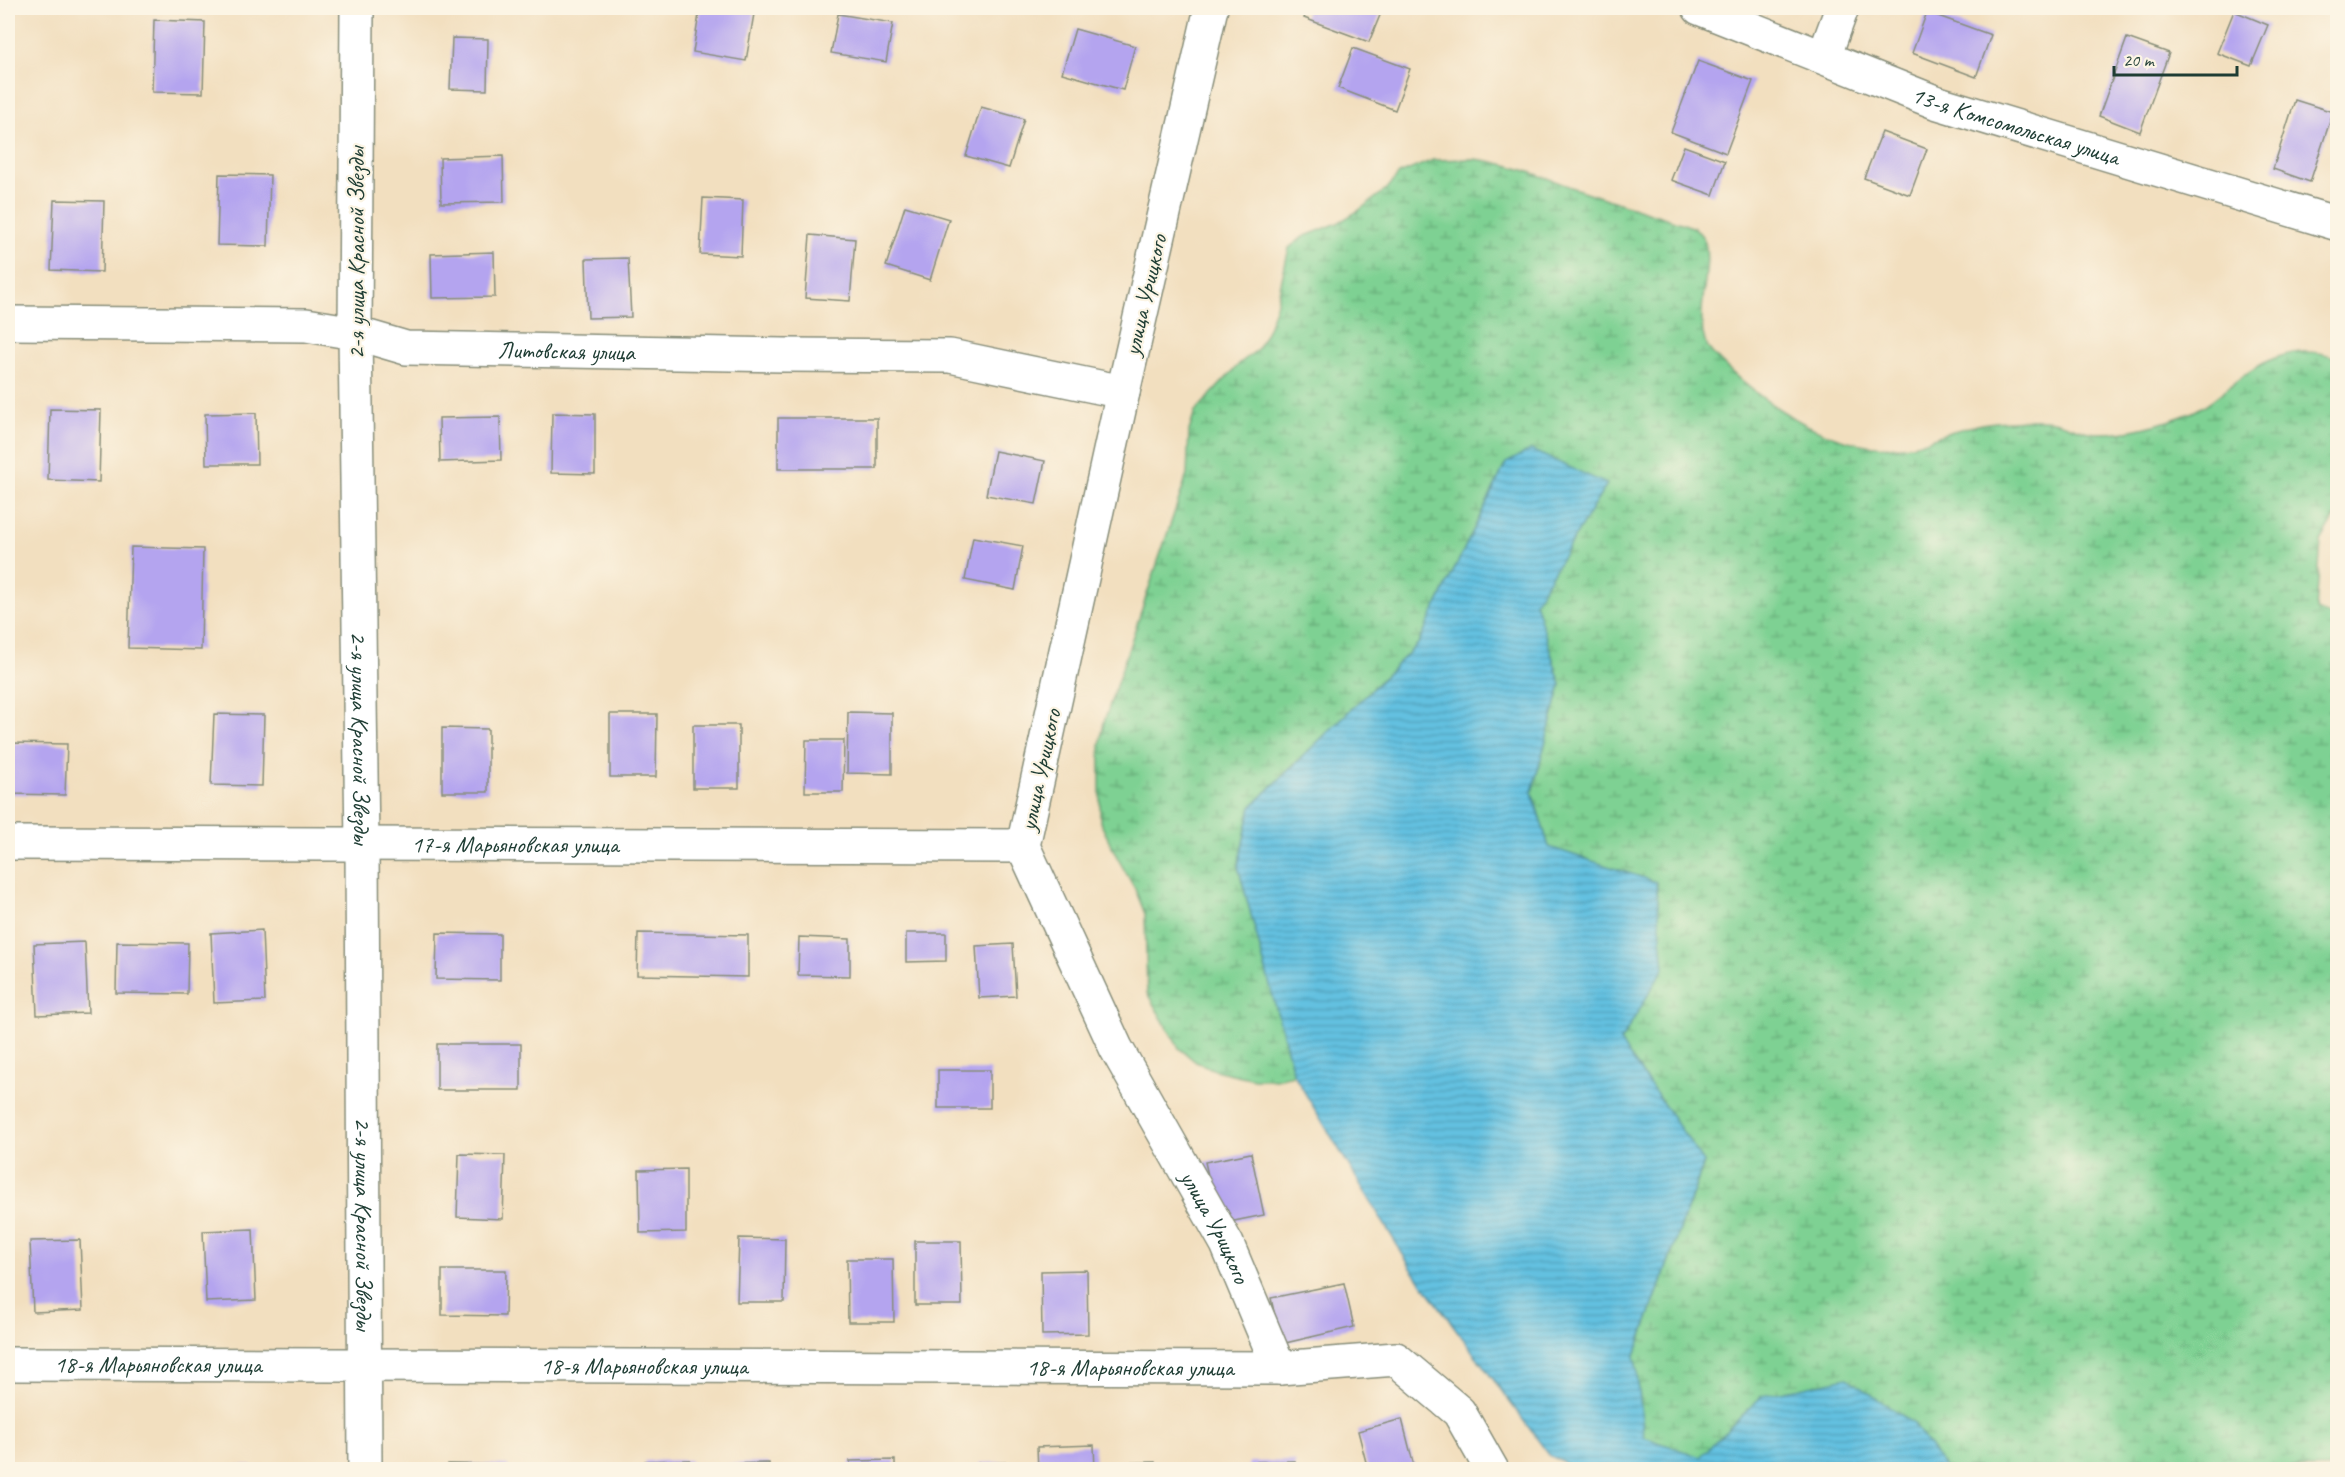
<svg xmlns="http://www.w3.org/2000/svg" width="2345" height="1477" font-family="Caveat,sans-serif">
<defs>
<pattern id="wetland-marsh" width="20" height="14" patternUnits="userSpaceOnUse" patternTransform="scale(1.5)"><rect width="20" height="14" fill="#7ed193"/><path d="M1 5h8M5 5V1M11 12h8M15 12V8" fill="none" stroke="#67ab79"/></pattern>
<pattern id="water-rules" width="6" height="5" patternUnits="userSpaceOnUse" patternTransform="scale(1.5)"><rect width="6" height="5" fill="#63c1e1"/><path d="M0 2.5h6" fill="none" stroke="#519eb7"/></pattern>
</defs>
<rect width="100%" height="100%" fill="#fcf5e5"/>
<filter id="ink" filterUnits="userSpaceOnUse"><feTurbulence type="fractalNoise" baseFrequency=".0167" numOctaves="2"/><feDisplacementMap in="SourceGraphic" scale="12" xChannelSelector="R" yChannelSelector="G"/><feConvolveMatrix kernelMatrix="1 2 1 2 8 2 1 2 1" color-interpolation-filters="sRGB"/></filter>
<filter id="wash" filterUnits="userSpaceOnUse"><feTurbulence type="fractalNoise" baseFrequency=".008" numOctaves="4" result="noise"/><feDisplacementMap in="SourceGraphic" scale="24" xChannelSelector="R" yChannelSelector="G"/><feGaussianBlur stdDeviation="1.35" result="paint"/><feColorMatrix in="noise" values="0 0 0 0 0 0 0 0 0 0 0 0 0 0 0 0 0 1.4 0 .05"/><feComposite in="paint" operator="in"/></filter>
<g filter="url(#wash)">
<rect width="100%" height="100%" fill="#f2dfbf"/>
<path fill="url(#wetland-marsh)" stroke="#4e8764" stroke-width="1.5" d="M 1474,159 C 1508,163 1536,174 1568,186 C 1610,201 1653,213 1695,228 C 1698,232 1704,237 1705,242 C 1713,273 1689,328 1712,353 C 1761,404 1837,457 1911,445 C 1924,443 1937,436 1950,432 C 1969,426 1991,421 2012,421 C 2025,420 2040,419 2053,421 C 2067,423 2082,433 2096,433 C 2129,434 2163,424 2193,412 C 2208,405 2217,396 2230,386 C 2262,360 2296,342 2337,358 L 2337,514 L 2321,541 L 2316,610 L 2338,619 L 2337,1469 L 1945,1469 L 1914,1424 L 1762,1396 L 1700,1458 L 1644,1437 L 1635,1355 L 1704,1163 L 1620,1042 L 1663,968 L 1656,882 L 1549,847 L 1532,792 L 1561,685 L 1535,602 L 1607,484 L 1506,463 L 1418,644 L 1251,807 L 1238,866 L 1294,1075 L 1275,1079 L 1254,1079 L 1215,1070 L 1196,1062 L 1179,1048 L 1147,993 L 1145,914 L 1135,889 L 1117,857 L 1100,822 L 1100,745 L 1104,722 L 1187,475 L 1189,431 L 1195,412 L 1240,363 L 1257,350 L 1268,328 L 1276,306 L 1289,248 L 1303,237 L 1338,223 L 1358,211 L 1387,189 L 1399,174 L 1433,160 Z"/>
<polygon fill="url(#water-rules)" stroke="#417f8a" stroke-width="1.5" points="1531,450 1607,484 1535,602 1561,685 1532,792 1549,847 1656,882 1664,968 1620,1042 1704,1162 1635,1355 1644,1437 1700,1457 1762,1396 1847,1378 1914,1424 1945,1469 1578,1470 1549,1455 1411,1268 1294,1075 1238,866 1251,807 1418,644 1506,463"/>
<g id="blocks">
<g fill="#b4a4ef">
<polygon points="700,8 755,8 746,61 693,52"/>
<polygon points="1308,8 1383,8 1369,42 1304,18"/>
<polygon points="2234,11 2268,25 2251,66 2217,53"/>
<polygon points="1927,12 1991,35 1976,77 1912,53"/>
<polygon points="838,14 893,23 886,62 831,53"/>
<polygon points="154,20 205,22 203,93 152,92"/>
<polygon points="1075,29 1135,46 1123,90 1062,73"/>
<polygon points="452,38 488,39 487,90 450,89"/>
<polygon points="2127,38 2169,53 2140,132 2099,116"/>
<polygon points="1353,48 1410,69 1395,110 1338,88"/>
<polygon points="1698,61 1753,81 1726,153 1671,132"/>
<polygon points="2295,100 2333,112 2310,182 2273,169"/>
<polygon points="981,107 1024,119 1009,168 966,156"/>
<polygon points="1882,132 1927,149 1910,195 1864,178"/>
<polygon points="1684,146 1725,161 1713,195 1671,180"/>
<polygon points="503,156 504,202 441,203 440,158"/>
<polygon points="219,174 270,175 268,246 217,245"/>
<polygon points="703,198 743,200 741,256 700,254"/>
<polygon points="54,200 104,201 102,272 51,270"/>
<polygon points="905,206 949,219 930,280 886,266"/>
<polygon points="810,235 855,239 850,301 805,298"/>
<polygon points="494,252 495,297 432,298 431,254"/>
<polygon points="628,258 631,317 588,318 586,259"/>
<polygon points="50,409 101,410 99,482 48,480"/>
<polygon points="256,413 257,464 206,464 205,414"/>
<polygon points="552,413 595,414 595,474 551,473"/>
<polygon points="500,417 501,460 440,462 439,418"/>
<rect x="778" y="418" width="99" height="51"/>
<polygon points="995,451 1045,461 1036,504 986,495"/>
<polygon points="973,537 1023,546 1015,590 965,580"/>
<polygon points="131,547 203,549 201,650 128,648"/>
<polygon points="848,712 892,713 892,774 847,773"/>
<polygon points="214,714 264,715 262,786 211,785"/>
<polygon points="610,714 657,714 656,777 610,777"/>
<rect x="693" y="725" width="46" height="63"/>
<polygon points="442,728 488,729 488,792 442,792"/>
<polygon points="806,740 844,740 843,792 805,792"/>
<polygon points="8,743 67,744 65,795 8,794"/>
<polygon points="262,930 265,1001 214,1003 211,933"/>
<polygon points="437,933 500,934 500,980 436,979"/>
<polygon points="638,933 748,935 748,977 637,975"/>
<polygon points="906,933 946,933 946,961 906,962"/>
<polygon points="799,937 850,939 850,976 798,975"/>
<polygon points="85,942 88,1013 37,1015 34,944"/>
<polygon points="117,942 188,943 187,994 116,993"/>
<polygon points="1013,944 1016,996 979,998 976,946"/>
<rect x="437" y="1044" width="84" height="46"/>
<rect x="938" y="1070" width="52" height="38"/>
<polygon points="1251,1153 1264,1215 1219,1224 1205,1162"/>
<polygon points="459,1154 505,1155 503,1219 457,1217"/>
<polygon points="686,1169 686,1232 640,1233 639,1170"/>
<polygon points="253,1229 256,1300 206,1302 203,1231"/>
<polygon points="739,1238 785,1239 784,1302 737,1302"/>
<polygon points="80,1240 83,1310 33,1312 30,1241"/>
<polygon points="915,1241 961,1241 962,1305 915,1305"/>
<polygon points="847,1259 893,1259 894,1322 848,1322"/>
<polygon points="442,1270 506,1270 505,1316 442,1315"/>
<polygon points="1087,1270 1088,1334 1042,1335 1041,1271"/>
<polygon points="1344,1283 1354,1327 1281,1344 1271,1298"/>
<polygon points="1402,1419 1415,1470 1368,1470 1358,1431"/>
<polygon points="1094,1445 1095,1470 1038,1470 1037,1447"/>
<polygon points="690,1460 691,1470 645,1470 645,1461"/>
<polygon points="895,1460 895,1470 850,1470 850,1461"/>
<polygon points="1295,1461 1295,1470 1249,1470 1249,1462"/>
<polygon points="1024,1462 1025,1470 980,1470 979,1463"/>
<polygon points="1155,1462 1155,1470 1110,1470 1110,1463"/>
<polygon points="769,1463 769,1470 724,1470 724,1464"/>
<polygon points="448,1464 508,1465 508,1470 448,1470"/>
<polygon points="252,1465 252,1470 181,1470 181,1466"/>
</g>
</g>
</g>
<g filter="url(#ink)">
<use href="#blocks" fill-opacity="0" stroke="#888e7a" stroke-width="1.5"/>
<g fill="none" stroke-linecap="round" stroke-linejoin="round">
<defs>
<g id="minor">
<path id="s1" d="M 1211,8 L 1123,392 L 1023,846 L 1116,1048 L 1227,1244 L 1279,1368 L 1396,1359 L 1459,1412 L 1492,1470"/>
<path id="s2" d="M 1699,8 L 1935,102 L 2338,224"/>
<polyline points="1824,57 1842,8"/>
<path id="s3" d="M 8,323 L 306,325 L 355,333 L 406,348 L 784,355 L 950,356 L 1123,392"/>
<path id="s4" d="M 8,843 L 1023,846"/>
<path id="s5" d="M 8,1364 L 1279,1368"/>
</g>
<g id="tertiary">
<path id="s6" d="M 357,8 L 355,333 L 362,845 L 365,1470"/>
</g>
</defs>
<use href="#minor" stroke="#888e7a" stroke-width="36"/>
<use href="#tertiary" stroke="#888e7a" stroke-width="36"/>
<use href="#minor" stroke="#fff" stroke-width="33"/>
<use href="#tertiary" stroke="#fff" stroke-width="33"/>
</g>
</g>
<g text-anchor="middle" stroke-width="4.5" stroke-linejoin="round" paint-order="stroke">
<g font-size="24" fill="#1f3d34" stroke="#fcf5e5">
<text dy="8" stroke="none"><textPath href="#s2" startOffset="338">13-я Комсомольская улица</textPath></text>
<text transform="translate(356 253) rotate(-90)" y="8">2-я улица Красной Звезды</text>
<text transform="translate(1145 295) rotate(-77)" y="8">улица Урицкого</text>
<text dy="8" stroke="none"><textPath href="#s3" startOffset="561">Литовская улица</textPath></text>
<text dy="8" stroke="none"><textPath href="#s6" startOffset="730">2-я улица Красной Звезды</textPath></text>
<text transform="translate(1040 770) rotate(-78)" y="8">улица Урицкого</text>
<text dy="8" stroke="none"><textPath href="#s4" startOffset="507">17-я Марьяновская улица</textPath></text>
<text dy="8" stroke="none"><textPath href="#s6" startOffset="1216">2-я улица Красной Звезды</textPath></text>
<text dy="8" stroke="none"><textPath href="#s1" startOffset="1286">улица Урицкого</textPath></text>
<text dy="8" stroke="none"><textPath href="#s5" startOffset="150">18-я Марьяновская улица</textPath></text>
<text dy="8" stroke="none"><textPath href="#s5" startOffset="636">18-я Марьяновская улица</textPath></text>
<text dy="8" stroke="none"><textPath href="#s5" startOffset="1122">18-я Марьяновская улица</textPath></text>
</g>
</g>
<rect width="2345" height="1477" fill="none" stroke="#fcf5e5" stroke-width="30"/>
<path d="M2114 66v9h123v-9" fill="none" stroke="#1f3d34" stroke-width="3"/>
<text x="2123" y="66" font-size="18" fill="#1f3d34" stroke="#fcf5e5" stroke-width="4.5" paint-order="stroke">20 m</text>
</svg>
